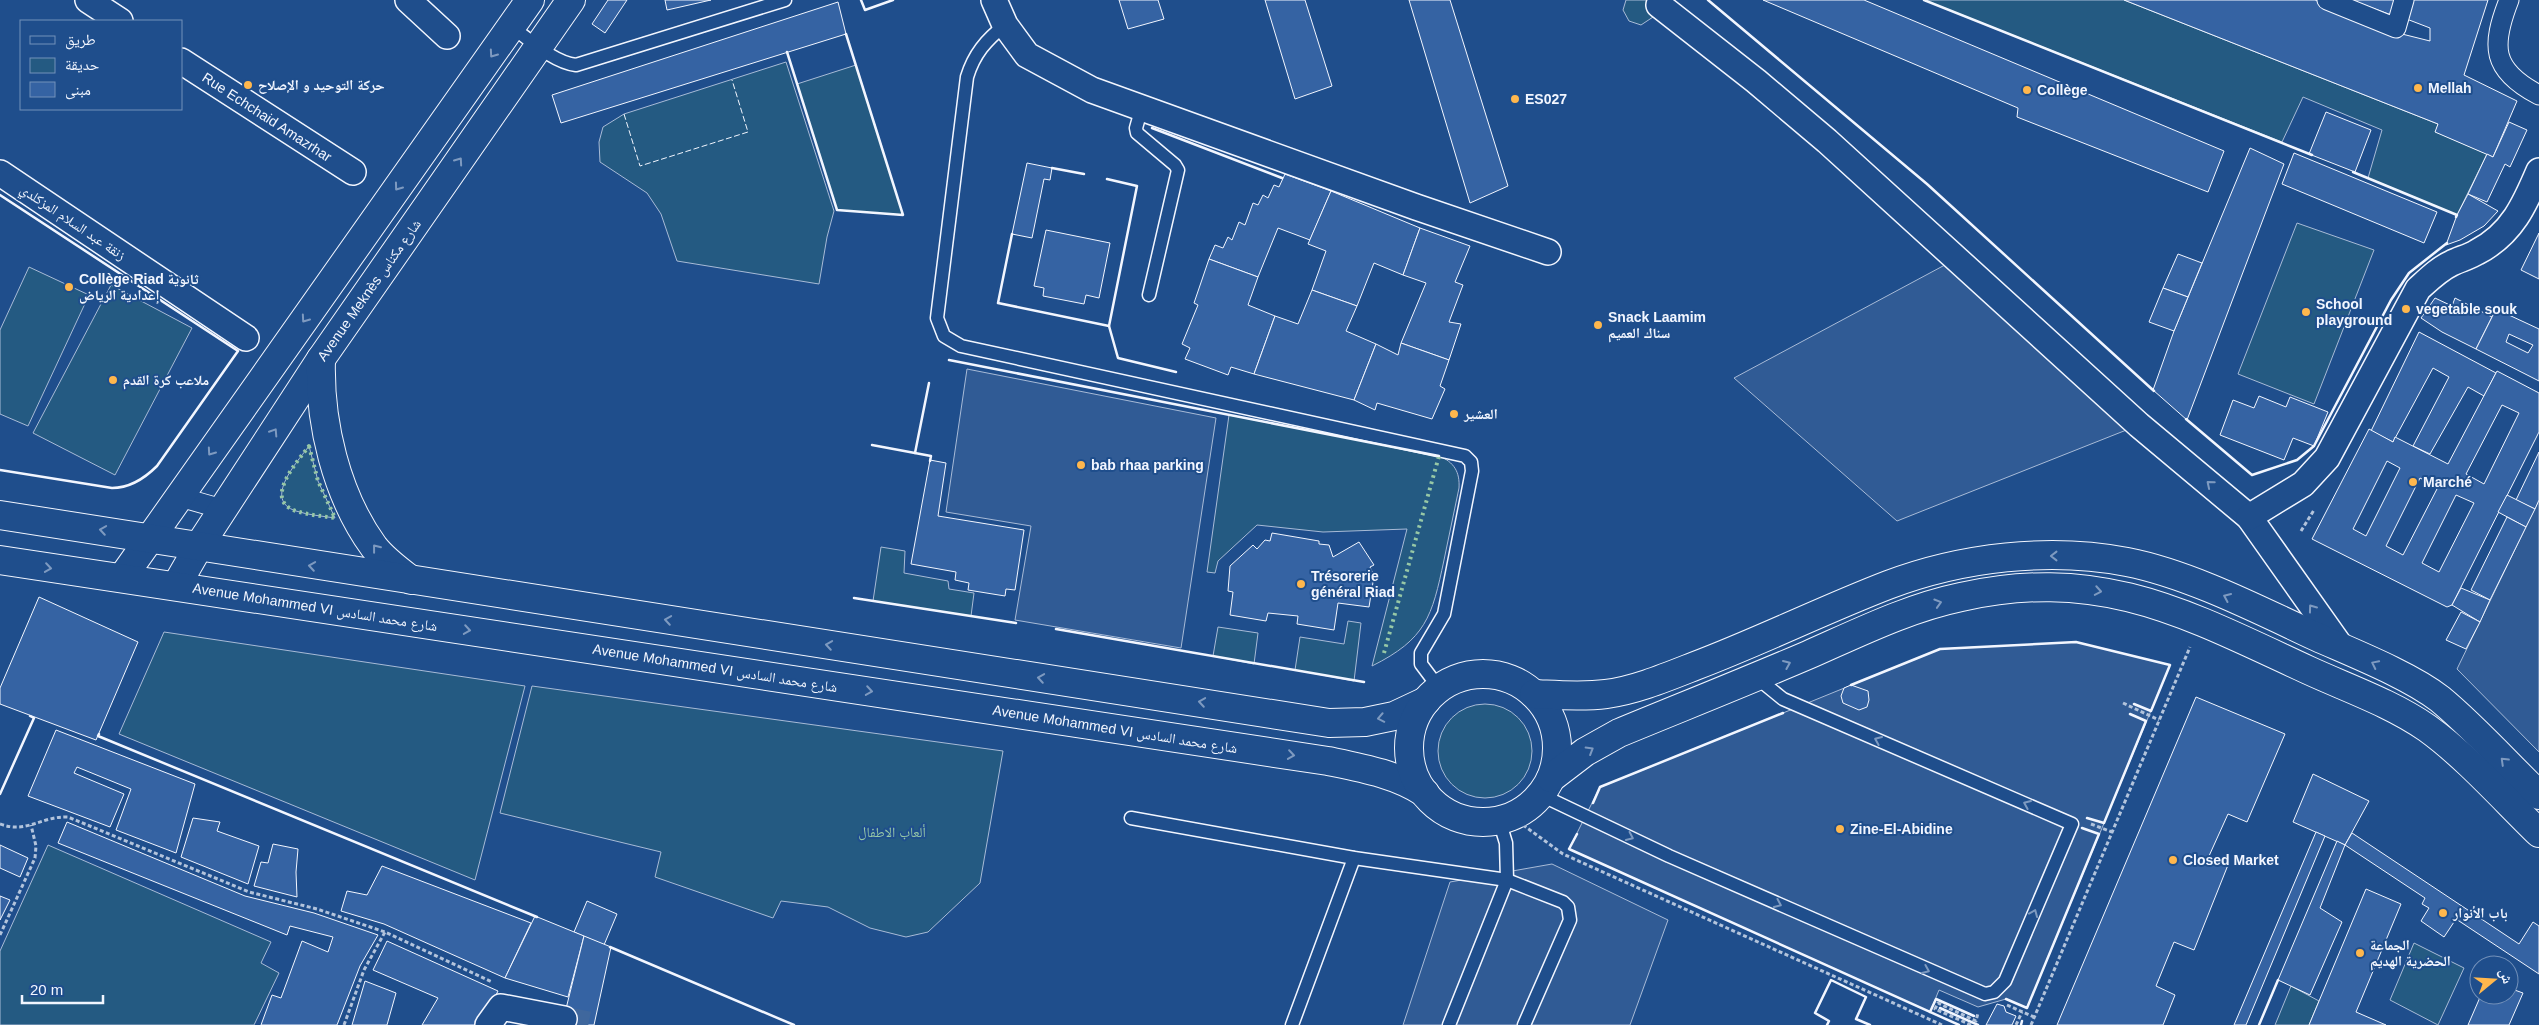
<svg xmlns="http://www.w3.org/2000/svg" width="2539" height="1025" font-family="Arial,'Noto Naskh Arabic',sans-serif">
<rect width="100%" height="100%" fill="#1f4e8c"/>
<g fill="#245a82" stroke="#a8bbd7">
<polygon points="1626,0 1652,0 1654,11 1653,17 1641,25 1629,21 1623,10"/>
<polygon points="1924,0 2124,0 2438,124 2436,132 2487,154 2457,215 2368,178 2382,130 2303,97 2282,142"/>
<polygon points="786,62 834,211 827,237 819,284 677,261 661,214 647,193 600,162 599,142 603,127 624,114"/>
<polygon points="856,65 903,215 837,210 797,84"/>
<polygon points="2297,223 2374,250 2314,404 2238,374"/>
<polygon points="29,267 89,295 28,426 0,414 0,330"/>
<polygon points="111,285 192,328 115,475 33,433"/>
<path d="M 1229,415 L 1439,456 C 1454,462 1460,472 1459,488 C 1454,512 1449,536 1444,560 C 1432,617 1426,639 1372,666 L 1407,529 L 1323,532 L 1257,525 L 1218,561 L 1215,573 L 1207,572 Z"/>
<path d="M 309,446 L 318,481 L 335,518 C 322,516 308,515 296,511 C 262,500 298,461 309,446 Z"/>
<polygon points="881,547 905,551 904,573 948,581 949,589 974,593 971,616 873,601"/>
<polygon points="1348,621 1361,623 1354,681 1295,670 1300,637 1344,644"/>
<polygon points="1218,627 1258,633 1254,664 1213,656"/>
<polygon points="164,632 525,686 475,880 119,734"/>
<polygon points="532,686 1003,751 980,883 928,932 906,937 870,928 828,907 781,901 773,918 655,877 661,852 500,813"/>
<circle cx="1485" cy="751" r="47"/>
<polygon points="48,845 271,942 261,963 279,973 254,1025 0,1025 0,951"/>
<polygon points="2414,943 2464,968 2438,1025 2390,1000"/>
<polygon points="2291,986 2319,1001 2309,1025 2275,1025"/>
</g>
<g fill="#305b95" stroke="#a8bbd7">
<polygon points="1956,259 2139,425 1897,521 1734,378"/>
<polygon points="967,369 1216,418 1181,648 1015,620 1031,526 946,512"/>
<polygon points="2539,500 2539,752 2457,669"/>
<polygon points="2076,642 2170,665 2027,1008 2006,999 1978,1007 1939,990 1930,1012 1569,849 1600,787 1783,713 1940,649"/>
<polygon points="1552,864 1668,920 1630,1025 1403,1025 1450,882"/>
</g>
<g fill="#3563a3" stroke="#f2f6ff" fill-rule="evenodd">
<polygon points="608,0 627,0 605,33 592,24"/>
<polygon points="665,0 711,0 667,10"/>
<polygon points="1119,0 1158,0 1164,19 1128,29"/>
<polygon points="1265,0 1305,0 1332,86 1295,99"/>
<polygon points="1409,0 1450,0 1508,186 1470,203"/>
<polygon points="1763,0 1864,0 2224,151 2208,192 2017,117 2018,108"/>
<polygon points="2124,0 2315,0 2382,29 2430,41 2430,28 2404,18 2409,0 2488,0 2464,75 2517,101 2493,157 2435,132 2438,124"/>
<polygon points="2351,0 2398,0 2394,16"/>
<polygon points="838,2 846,34 561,123 552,95"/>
<polygon points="2326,112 2371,130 2355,172 2309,154"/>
<polygon points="2509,122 2527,130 2510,167 2505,164 2487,202 2468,194 2487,154 2493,157"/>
<polygon points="2250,148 2284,164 2187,420 2153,390 2174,331"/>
<polygon points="2294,153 2437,212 2424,243 2282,184"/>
<polygon points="1027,163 1052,168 1050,180 1044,179 1032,238 1012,234"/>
<polygon points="1285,174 1331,191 1310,240 1278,228 1258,277 1209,259 1215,245 1223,248 1228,237 1232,240 1239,222 1245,225 1253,203 1258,205 1263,195 1268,198 1274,185 1279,187"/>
<polygon points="1331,191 1420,228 1403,275 1374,263 1357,306 1312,290 1326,251 1308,244"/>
<polygon points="2468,194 2498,211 2484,226 2460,240 2446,245 2457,215"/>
<polygon points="1420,228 1470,246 1455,282 1463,285 1449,322 1461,324 1449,360 1401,343 1426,283 1403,275"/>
<polygon points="1046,230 1110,243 1099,298 1086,295 1084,304 1043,296 1044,288 1034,286"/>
<polygon points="2539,233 2539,279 2521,270"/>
<polygon points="2178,254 2202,263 2188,297 2163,288"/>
<polygon points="1209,259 1258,277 1248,305 1275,316 1254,374 1231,367 1228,375 1185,359 1190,348 1182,344 1198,305 1194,303"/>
<polygon points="2163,288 2188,297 2174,331 2149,322"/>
<polygon points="1312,290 1357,306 1346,331 1376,344 1354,400 1254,374 1275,316 1298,324"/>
<polygon points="2435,298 2452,306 2455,298 2492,317 2476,349 2442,332 2421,318"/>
<path d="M 2496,309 L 2539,329 L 2539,381 L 2476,349 ZM 2509,334 L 2533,345 L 2528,353 L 2506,342 Z"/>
<polygon points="2419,332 2496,373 2484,396 2468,387 2430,454 2413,446 2449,377 2433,368 2393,442 2371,431"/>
<polygon points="1401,343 1449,360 1440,386 1445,389 1432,419 1377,403 1375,410 1354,400 1376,344 1398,355"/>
<path d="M 2497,371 L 2539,393 L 2539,432 L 2452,605 L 2447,607 L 2312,539 L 2369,429 L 2393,442 L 2395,437 L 2448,464 ZM 2502,405 L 2519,413 L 2484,484 L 2466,474 ZM 2387,461 L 2400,468 L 2366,536 L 2353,529 ZM 2420,478 L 2438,487 L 2403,555 L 2386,546 ZM 2456,495 L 2474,503 L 2439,572 L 2422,563 Z"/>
<polygon points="2259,396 2286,407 2290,397 2328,412 2314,446 2293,438 2284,460 2220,435 2233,400 2254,408"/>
<polygon points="2539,452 2539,500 2535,509 2516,500"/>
<polygon points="930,460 946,463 938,516 1024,530 1015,590 1006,589 1005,596 968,590 969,583 955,580 956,572 911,564"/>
<polygon points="2507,495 2535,509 2526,527 2498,512"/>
<polygon points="2507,517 2526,527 2490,600 2471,590"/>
<polygon points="1272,533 1319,541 1319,544 1329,545 1333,557 1359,542 1374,565 1370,567 1374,576 1369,607 1338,603 1334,630 1297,624 1298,616 1268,613 1266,621 1230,615 1233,592 1228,591 1230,566 1253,545 1257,549 1265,540 1270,541"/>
<polygon points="2461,588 2490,600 2480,622 2452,605"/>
<polygon points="39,597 138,642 96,740 0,704 0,688"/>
<polygon points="2461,612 2480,622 2466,649 2446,640"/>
<polygon points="1851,685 1868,691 1869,700 1867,707 1859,710 1843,703 1841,696 1844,688"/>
<polygon points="2196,697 2285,734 2247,822 2228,814 2209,856 2228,865 2194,950 2174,942 2156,986 2175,995 2163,1025 2057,1025"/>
<polygon points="56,730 195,784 176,853 116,830 131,789 77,767 74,773 124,794 110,827 28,796"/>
<polygon points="2313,774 2369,801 2345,845 2293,822"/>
<polygon points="193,818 220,822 217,831 259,846 248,884 181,857"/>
<polygon points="67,822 245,896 314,913 378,935 360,966 337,1025 261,1025 272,995 281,998 302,941 328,952 333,937 290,926 287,935 58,843"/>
<polygon points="2316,832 2325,836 2246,1025 2234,1025"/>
<polygon points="2352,833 2519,944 2533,922 2539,926 2539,974 2456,919 2444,937 2421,921 2429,908 2422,904 2425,898 2345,845"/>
<polygon points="2337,841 2345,845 2320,908 2342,922 2310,995 2278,980"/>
<polygon points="273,844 298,849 296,872 297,897 254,886 261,862 268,863"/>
<polygon points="0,845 28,858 20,877 0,868"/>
<polygon points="382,866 531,923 505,978 384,924 341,911 347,891 367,895"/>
<polygon points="2366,889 2401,904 2356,1012 2386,1025 2309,1025"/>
<polygon points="0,896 10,900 0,920"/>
<polygon points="587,901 617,914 604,945 574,932"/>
<polygon points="535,916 584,936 568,997 505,978"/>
<polygon points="584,936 611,947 594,1025 562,1025"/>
<polygon points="387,941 498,991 481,1025 422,1025 438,998 373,970"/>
<polygon points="365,981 396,993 387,1025 352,1025"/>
<polygon points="2509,988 2523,993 2509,1025 2468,1025 2481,995 2509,995"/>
<polygon points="1997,1004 2004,1006 2006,1012 2016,1016 2012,1025 1986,1025"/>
</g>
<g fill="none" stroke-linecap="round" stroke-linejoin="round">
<polyline stroke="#3f679d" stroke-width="25" stroke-dasharray="25 12" stroke-linecap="butt" points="564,1019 593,1025"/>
<defs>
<g id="service">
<path d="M 1005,25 C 986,40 974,54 967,77 L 937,318 L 944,336 L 961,346 L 1465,456 L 1471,462 L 1472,471 L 1444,614 L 1421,653 L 1421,664 L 1439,688"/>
<path d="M 512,27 C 530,40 553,62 576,65 L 785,0"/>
<polyline points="1142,107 1136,128 1137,133 1175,165 1178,170 1149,295"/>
<polyline points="1541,795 1669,856 1985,994 1994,992 2005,981 2072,824 1783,699 1756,677"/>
<polyline points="1131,818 1354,858 1507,880 1563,902 1568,907 1570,920 1524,1025"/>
<polyline points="1292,1025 1354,858"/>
<polyline points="1449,1025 1507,880 1506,843 1499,820"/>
</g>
<g id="pedestrian">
<polyline points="2327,0 2396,28 2404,0"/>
<path d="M 2509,0 C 2491,46 2491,70 2539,95"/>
<polyline points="180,497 222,509"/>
</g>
<g id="minor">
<polyline points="88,0 120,21"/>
<polyline points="408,0 447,36"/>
<polyline points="994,0 1005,25 1027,55 1092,90 1416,207 1548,252"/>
<polyline points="1659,5 1756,81 1827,141 2139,425 2249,517 2341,647"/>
<polyline points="181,61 353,172"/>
<polyline points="0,173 246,338"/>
<path d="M 2249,517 L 2303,484 L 2327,458 L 2418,289 C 2429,279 2439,269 2452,263 C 2460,259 2469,257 2477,252 C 2512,234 2525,204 2539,171"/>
<polyline points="488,1025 501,1007 564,1019"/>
</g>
<g id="tertiary">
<polyline points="122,578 530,0"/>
<polyline points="176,586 199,546 321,359 571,0"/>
</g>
<g id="secondary">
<path d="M 321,359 C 319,422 336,495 374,547 C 384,560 398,570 411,580"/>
<polyline points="0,515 1329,723 1365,722 1394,716 1426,701"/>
<path d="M 0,560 L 1328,761 C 1362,768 1396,774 1425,793"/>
<circle cx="1483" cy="748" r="74"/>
<path d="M 1534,694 C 1558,695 1582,697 1606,694 C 1636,690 1667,677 1695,666 C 1761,641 1823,610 1888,585 C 1962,557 2050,547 2127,562 C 2189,574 2259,610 2317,637 C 2353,653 2409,675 2440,699 C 2474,727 2507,764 2539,795"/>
<path d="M 1551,778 L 1585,752 L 1619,733 C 1682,707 1745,682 1808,655 C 1858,633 1908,608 1961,597 C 2101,566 2185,613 2308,670 C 2347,688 2391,703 2427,728 C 2466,756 2504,799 2539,833"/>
</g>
</defs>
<use href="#service" stroke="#f2f6ff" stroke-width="15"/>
<use href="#pedestrian" stroke="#f2f6ff" stroke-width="21"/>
<use href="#minor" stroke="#f2f6ff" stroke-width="28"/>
<use href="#tertiary" stroke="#f2f6ff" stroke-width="30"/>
<use href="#secondary" stroke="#f2f6ff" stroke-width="30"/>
<g stroke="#b3c4dc" stroke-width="3" stroke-dasharray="4 2.5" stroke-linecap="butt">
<polyline points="2301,531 2314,510"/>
<polyline points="2123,703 2159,720"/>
<path d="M 0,824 C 27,834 41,816 68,817 L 249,892 L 317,909 L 385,932 L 492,982"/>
<polyline points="2091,824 2112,832"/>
<polyline points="1523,825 1563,854 1942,1025"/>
<polyline points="0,935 35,858 36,846 31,825"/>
<polyline points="2007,1005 2034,1017"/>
<polyline points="344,1025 364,970 385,932"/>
<polyline points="1971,1025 1935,1009 1938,1003 1976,1021 1978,1013"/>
<polyline points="2016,1025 2022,1012"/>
<polyline points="2031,1025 2190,647"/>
</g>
<use href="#service" stroke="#1f4e8c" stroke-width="12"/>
<use href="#pedestrian" stroke="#1f4e8c" stroke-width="19"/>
<use href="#minor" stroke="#1f4e8c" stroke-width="25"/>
<use href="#tertiary" stroke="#1f4e8c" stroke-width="28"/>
<use href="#secondary" stroke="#1f4e8c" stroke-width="28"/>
<g stroke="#97c8a6" stroke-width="4" stroke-dasharray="2.5 4" stroke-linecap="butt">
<path d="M 309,446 L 318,481 L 335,518 C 322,516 308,515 296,511 C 262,500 298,461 309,446 Z"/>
<polyline points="1384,653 1439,456"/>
</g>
<polyline stroke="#f2f6ff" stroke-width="1" stroke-dasharray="6 2.5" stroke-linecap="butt" points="624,114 640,166 748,132 732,80"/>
<g stroke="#f2f6ff" stroke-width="2.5">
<polyline points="861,0 865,10 893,0"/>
<polyline points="1708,0 1927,184 2154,391"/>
<polyline points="1924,0 2312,155"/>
<polyline points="787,52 837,210 903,215 846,34"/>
<polyline points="1152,128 1282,178"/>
<polyline points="1052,168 1084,174"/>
<polyline points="2353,172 2457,215 2456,217"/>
<path d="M 0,195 L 238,351 L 157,466 C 144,479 130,488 112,488 L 0,470"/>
<polyline points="1012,234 998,303 1109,326 1137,186 1107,179"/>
<polyline points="1109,326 1118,358 1176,372"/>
<polyline points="949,360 1439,456"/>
<polyline points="2186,419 2252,475 2297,460 2314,446 2391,300 2409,273 2447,243"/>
<polyline points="872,445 931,456 930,461"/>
<polyline points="915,453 929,383"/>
<polyline points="854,598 1016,623"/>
<polyline points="1056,629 1364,682"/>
<polyline points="1851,685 1940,649 2076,642 2170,665 2151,711 2134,704"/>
<polyline points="99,734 98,736 537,917"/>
<polyline points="0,794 34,718 30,716"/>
<polyline points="1593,803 1600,787 1783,713"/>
<polyline points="2087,818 2104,823 2146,721 2130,714"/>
<polyline points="1577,834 1569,849 1959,1025"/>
<polyline points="610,947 794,1025"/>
<polyline points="2006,999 2027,1008 2099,834 2082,828"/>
<polyline points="1940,1008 1978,1025"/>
<polyline points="1930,1012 1936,999 1974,1016"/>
<polyline points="1827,1025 1829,1021 1815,1013 1831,980 1866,997 1856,1019 1870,1025"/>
<polyline points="2021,1025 2022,1021"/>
<polyline points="2259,1025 2278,980"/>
</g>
</g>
<defs><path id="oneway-chevron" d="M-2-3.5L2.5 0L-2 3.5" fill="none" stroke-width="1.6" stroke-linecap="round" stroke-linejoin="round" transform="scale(1.25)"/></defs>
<g stroke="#7e9ac0">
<use href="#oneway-chevron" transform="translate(493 54) rotate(125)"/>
<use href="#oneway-chevron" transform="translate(459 161) rotate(-55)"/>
<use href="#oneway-chevron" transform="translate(398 187) rotate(126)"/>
<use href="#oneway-chevron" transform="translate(305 319) rotate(125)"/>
<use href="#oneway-chevron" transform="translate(274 432) rotate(-57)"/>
<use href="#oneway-chevron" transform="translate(211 452) rotate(125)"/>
<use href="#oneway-chevron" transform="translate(2210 484) rotate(-140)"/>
<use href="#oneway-chevron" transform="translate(103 530) rotate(-171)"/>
<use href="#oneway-chevron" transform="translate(376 548) rotate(-128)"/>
<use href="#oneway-chevron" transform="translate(2054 556) rotate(-180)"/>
<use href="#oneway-chevron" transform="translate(312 566) rotate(-171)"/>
<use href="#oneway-chevron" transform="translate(48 568) rotate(8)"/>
<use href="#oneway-chevron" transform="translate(2098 591) rotate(10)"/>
<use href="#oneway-chevron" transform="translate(2227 597) rotate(-156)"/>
<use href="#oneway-chevron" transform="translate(1938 603) rotate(-17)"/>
<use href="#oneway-chevron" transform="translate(2312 608) rotate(-126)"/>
<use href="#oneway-chevron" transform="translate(668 620) rotate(-171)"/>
<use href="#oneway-chevron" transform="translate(467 630) rotate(9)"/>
<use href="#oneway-chevron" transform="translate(829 645) rotate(-171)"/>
<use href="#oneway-chevron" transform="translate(1787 664) rotate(-23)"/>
<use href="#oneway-chevron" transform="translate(2375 664) rotate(-154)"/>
<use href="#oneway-chevron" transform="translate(1041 678) rotate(-171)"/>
<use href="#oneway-chevron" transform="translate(869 691) rotate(9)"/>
<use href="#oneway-chevron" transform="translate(1202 702) rotate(-171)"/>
<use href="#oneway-chevron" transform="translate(1381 718) rotate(169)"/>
<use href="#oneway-chevron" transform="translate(1878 740) rotate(-157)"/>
<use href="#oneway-chevron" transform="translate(1590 750) rotate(-31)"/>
<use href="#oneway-chevron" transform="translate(1291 755) rotate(8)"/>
<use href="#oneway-chevron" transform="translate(2504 761) rotate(-136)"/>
<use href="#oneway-chevron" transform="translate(2027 804) rotate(-157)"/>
<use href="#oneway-chevron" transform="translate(1630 837) rotate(25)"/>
<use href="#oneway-chevron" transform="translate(1778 904) rotate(24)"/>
<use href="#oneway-chevron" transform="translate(2034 913) rotate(-67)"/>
<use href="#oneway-chevron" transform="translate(1926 970) rotate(23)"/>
</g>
<g fill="#ffb74d" stroke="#1f4e8c" stroke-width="2">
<circle cx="248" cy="85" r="5"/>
<circle cx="2418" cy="88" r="5"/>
<circle cx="2027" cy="90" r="5"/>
<circle cx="1515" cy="99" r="5"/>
<circle cx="69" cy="287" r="5"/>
<circle cx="2406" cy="309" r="5"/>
<circle cx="2306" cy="312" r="5"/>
<circle cx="1598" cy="325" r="5"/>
<circle cx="113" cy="380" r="5"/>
<circle cx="1454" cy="414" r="5"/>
<circle cx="1081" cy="465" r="5"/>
<circle cx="2413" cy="482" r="5"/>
<circle cx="1301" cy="584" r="5"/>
<circle cx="1840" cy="829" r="5"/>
<circle cx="2173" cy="860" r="5"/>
<circle cx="2443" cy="913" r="5"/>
<circle cx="2360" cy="953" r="5"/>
</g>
<g text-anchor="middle" stroke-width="4" stroke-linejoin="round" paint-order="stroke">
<g font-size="14" font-weight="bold" fill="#f2f6ff" stroke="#1f4e8c" text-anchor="start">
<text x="258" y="90">حركة التوحيد و الإصلاح</text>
<text x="2428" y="93">Mellah</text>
<text x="2037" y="95">Collège</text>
<text x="1525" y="104">ES027</text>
<text x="79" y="284">Collège Riad ثانوية<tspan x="79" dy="16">إعدادية الرياض</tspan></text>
<text x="2316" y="309">School<tspan x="2316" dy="16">playground</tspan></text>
<text x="2416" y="314">vegetable souk</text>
<text x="1608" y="322">Snack Laamim<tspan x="1608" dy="16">سناك العميم</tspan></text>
<text x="123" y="385">ملاعب كرة القدم</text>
<text x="1464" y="419">العشير</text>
<text x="1091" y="470">bab rhaa parking</text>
<text x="2423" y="487">Marché</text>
<text x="1311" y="581">Trésorerie<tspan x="1311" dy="16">général Riad</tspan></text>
<text x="1850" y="834">Zine-El-Abidine</text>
<text x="2183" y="865">Closed Market</text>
<text x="2453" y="918">باب الأنوار</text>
<text x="2370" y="950">الجماعة<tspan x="2370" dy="16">الحضرية الهديم</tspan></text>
</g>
<g font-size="14" fill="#f2f6ff" stroke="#1f4e8c">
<text transform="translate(267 117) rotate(33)" y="5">Rue Echchaid Amazrhar</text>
<text transform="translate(73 222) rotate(34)" y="5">زنقة عبد السلام المزكلدي</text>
<text transform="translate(369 290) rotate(-55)" y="5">Avenue Meknès شارع مكناس</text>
<text transform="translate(315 607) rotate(9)" y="5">Avenue Mohammed VI شارع محمد السادس</text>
<text transform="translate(715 668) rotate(9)" y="5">Avenue Mohammed VI شارع محمد السادس</text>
<text transform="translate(1115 729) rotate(9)" y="5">Avenue Mohammed VI شارع محمد السادس</text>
</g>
<g font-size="14" fill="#97c8a6" stroke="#1f4e8c">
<text x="892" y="837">ألعاب الاطفال</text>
</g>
</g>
<rect x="20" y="20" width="162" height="90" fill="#1f4e8c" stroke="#7391ba"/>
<rect x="30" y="36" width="25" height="8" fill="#1f4e8c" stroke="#7391ba"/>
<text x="65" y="45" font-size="15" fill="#f2f6ff">طريق</text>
<rect x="30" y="58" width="25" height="15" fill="#245a82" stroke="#7391ba"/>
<text x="65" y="70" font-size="15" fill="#f2f6ff">حديقة</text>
<rect x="30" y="82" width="25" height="15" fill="#3563a3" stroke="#7391ba"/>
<text x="65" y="95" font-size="15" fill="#f2f6ff">مبنى</text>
<g transform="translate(2494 980) rotate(72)"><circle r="24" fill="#1f4e8c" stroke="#7391ba"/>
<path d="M0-4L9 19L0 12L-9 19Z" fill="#ffb74d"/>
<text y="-8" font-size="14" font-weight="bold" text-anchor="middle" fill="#f2f6ff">ش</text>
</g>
<path d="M22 995v8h81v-8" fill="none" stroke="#f2f6ff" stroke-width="2.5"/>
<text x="30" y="995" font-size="15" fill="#f2f6ff" stroke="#1f4e8c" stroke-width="4" paint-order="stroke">20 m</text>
</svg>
